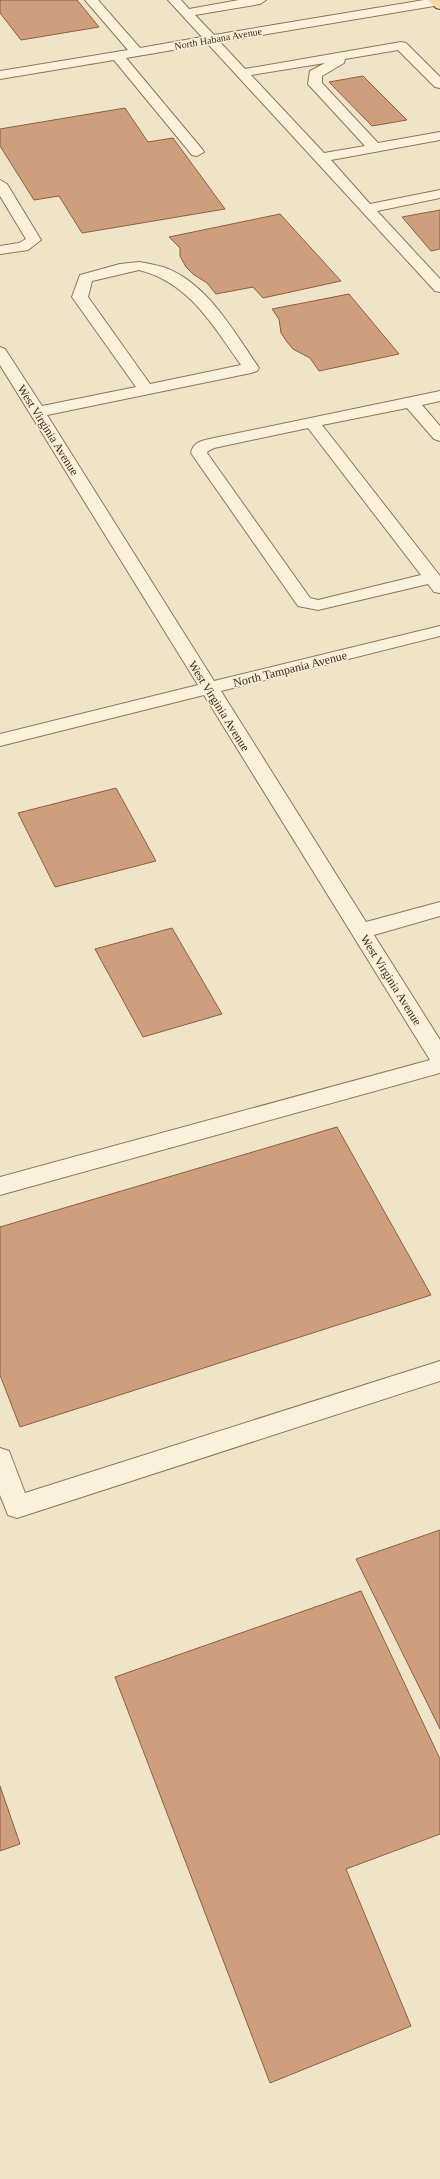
<svg xmlns="http://www.w3.org/2000/svg" width="440" height="2179" font-family="'Times New Roman',serif">
<rect width="100%" height="100%" fill="#f0e4c8"/>
<g fill="#cf9f7d" stroke="#8d5f41">
<polygon points="0,0 77,0 99,27 21,40 0,13"/>
<polygon points="363,76 407,120 372,126 329,82"/>
<polygon points="125,108 148,142 173,138 225,209 82,233 59,196 34,200 0,146 0,129"/>
<polygon points="440,210 440,249 431,251 402,217"/>
<polygon points="280,214 341,281 263,298 253,287 216,294 207,283 193,274 186,267 180,256 180,248 169,237"/>
<polygon points="349,294 399,354 319,371 310,358 293,349 287,342 281,333 279,319 272,309"/>
<polygon points="116,788 156,861 55,887 18,813"/>
<polygon points="172,928 222,1014 143,1037 95,949"/>
<polygon points="337,1127 431,1295 20,1427 0,1375 0,1227"/>
<polygon points="440,1530 440,1729 356,1559"/>
<polygon points="361,1591 440,1759 440,1834 346,1869 411,2026 270,2083 115,1677"/>
<polygon points="0,1786 20,1844 0,1851"/>
</g>
<g fill="none" stroke-linecap="round" stroke-linejoin="round">
<defs>
<g id="minor">
<path d="M 85,0 L 98,0 L 140,48 L 202,37 L 168,0 L 181,0 L 189,9 L 239,0 L 266,0 L 260,4 L 195,15 L 214,35 L 424,0 L 440,0 L 440,5 L 220,42 L 245,69 L 401,42 L 406,43 L 440,77 L 440,88 L 435,87 L 398,50 L 345,59 L 344,63 L 322,76 L 322,83 L 378,143 L 440,132 L 440,140 L 331,160 L 370,204 L 440,190 L 440,198 L 377,211 L 440,279 L 440,292 L 435,291 L 208,44 L 126,58 L 202,149 L 204,152 L 197,156 L 192,155 L 114,60 L 0,79 L 0,71 L 128,50 ZM 325,63 L 310,71 L 308,84 L 365,146 L 324,153 L 251,75 Z"/>
<polygon points="0,180 7,184 41,240 28,250 0,254 0,246 19,243 26,239 0,196"/>
<path d="M 139,262 C 147,263 155,265 163,267 C 207,282 234,332 259,368 L 257,371 L 251,373 L 47,415 L 214,681 L 440,626 L 440,636 L 221,691 L 366,922 L 440,902 L 440,916 L 374,935 L 440,1040 L 440,1073 L 0,1195 L 0,1177 L 430,1060 L 204,695 L 0,746 L 0,734 L 198,685 L 0,365 L 0,347 L 5,349 L 42,406 L 136,387 L 72,297 L 80,275 L 120,264 ZM 139,270 C 189,282 214,327 241,365 L 150,384 L 88,297 L 92,281 Z"/>
<path d="M 440,391 L 440,401 L 422,405 L 440,426 L 440,441 L 434,439 L 407,408 L 322,425 L 440,576 L 440,593 L 434,592 L 428,584 L 318,610 L 298,606 L 191,453 C 193,443 200,441 209,439 ZM 308,428 L 421,575 L 318,600 L 310,598 L 207,453 L 208,451 L 214,448 Z"/>
<polygon points="440,1361 440,1381 17,1518 8,1515 0,1495 0,1448 9,1451 25,1493"/>
</g>
<polygon id="major" points="428,0 440,0 440,9 436,8"/>
</defs>
<use href="#minor" stroke="#8d765c" stroke-width="2"/>
<use href="#major" stroke="#5b4430" stroke-width="2"/>
<use href="#minor" fill="#faf1dc" fill-rule="evenodd"/>
<use href="#major" fill="#f3d9a0" fill-rule="evenodd"/>
</g>
<g text-anchor="middle" stroke-width="3.5" stroke-linejoin="round" paint-order="stroke">
<g font-size="10" fill="#3d2e20" stroke="#f7eed8">
<text transform="translate(218 38) rotate(-10)" y="4">North Habana Avenue</text>
</g>
<g font-size="12" fill="#3d2e20" stroke="#f7eed8">
<text transform="translate(48 430) rotate(58)" y="4">West Virginia Avenue</text>
<text transform="translate(290 669) rotate(-14)" y="4">North Tampania Avenue</text>
<text transform="translate(219 706) rotate(58)" y="4">West Virginia Avenue</text>
<text transform="translate(391 980) rotate(58)" y="4">West Virginia Avenue</text>
</g>
</g>
</svg>
